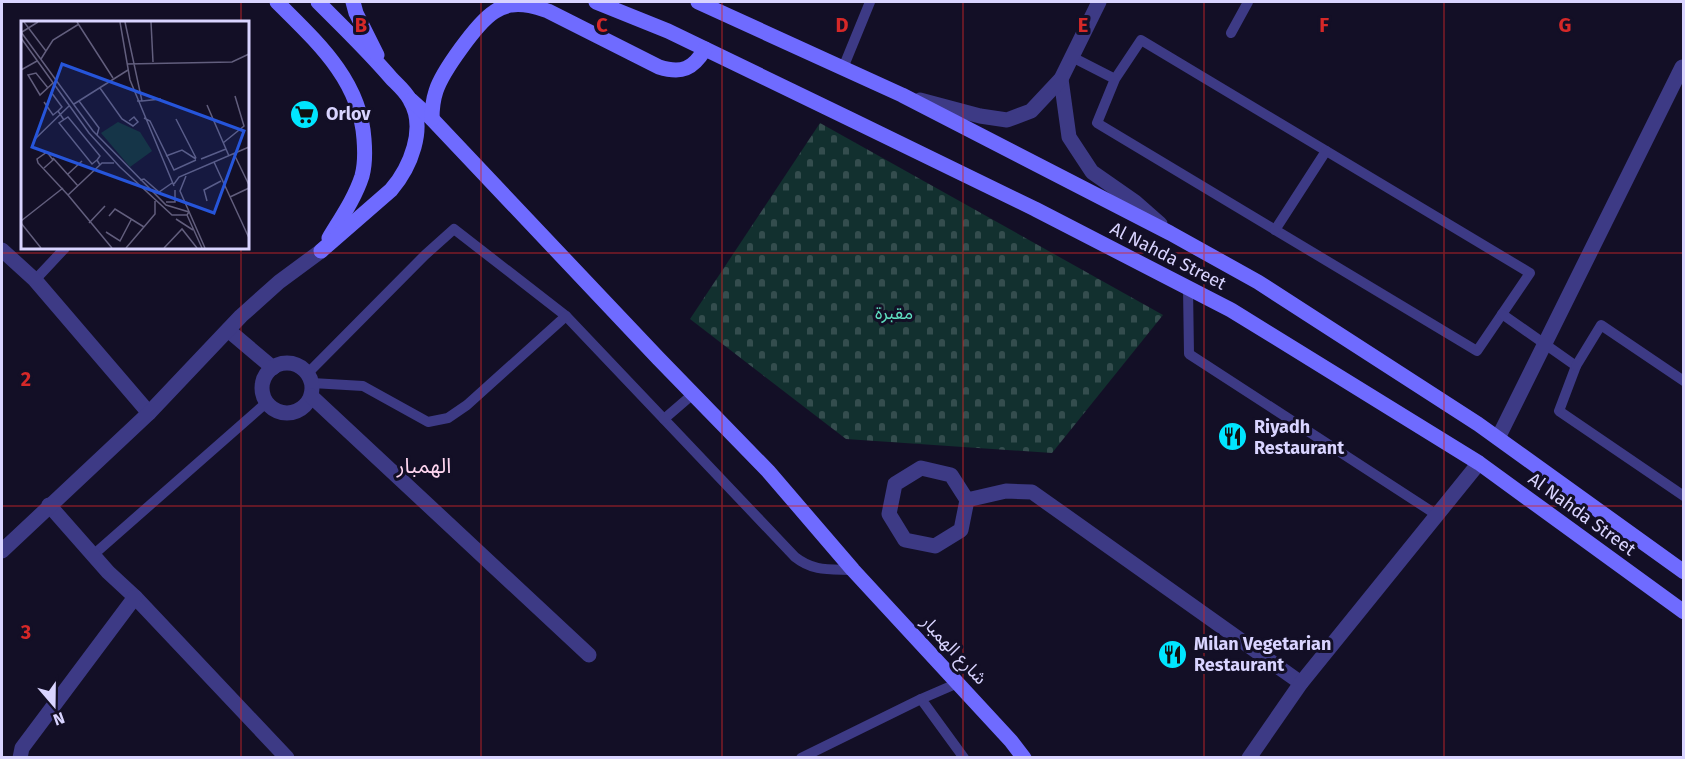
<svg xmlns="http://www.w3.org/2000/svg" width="1685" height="759" font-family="'Fira Sans','Noto Sans Arabic',sans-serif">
<defs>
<pattern id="cemetery-stones" width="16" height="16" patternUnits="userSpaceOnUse" patternTransform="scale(1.5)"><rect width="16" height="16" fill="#12302f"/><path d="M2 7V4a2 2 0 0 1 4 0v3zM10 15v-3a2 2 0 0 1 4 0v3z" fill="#344d4e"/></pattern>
</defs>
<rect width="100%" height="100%" fill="#130f26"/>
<polygon fill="url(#cemetery-stones)" points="820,123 1163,315 1052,453 846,439 690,319"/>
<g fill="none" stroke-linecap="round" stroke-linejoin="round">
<g stroke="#3d3a85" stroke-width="10">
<polyline points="1231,33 1248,2"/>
<polyline points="1072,57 1115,79 1097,123 1477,351 1530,273 1141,40 1115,79"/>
<polyline points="843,68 870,2"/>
<polyline points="1275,230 1326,151"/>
<polyline points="35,280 65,248"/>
<polyline points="1188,288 1189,354 1437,515"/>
<polyline points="1502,314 1576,366 1559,411 1684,496"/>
<polyline points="1576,366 1601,325 1684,381"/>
<path d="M 307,374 L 425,255 L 454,229 L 566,316 L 795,557 C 814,572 830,569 853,570"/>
<polyline points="312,383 363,386 428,422 448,418 467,405 566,316"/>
<polyline points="664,419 693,394"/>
<polyline points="92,556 266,403"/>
<polyline points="958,683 921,699 964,758"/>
<polyline points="801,758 921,699"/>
</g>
<g stroke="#3d3a85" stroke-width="15">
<polyline points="1061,79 1069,137 1092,172 1135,202 1160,224"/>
<polyline points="920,100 980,116 1007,120 1031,111 1061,79 1099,2"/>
<polyline points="2,250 35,280 149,413"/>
<polyline points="228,330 273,368"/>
<circle cx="287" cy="388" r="25"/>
<polyline points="311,396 589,655"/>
<polyline points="1498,438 1682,67"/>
<polygon points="921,468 951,475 967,500 961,530 935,546 905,540 889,514 895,484"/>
<polyline points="967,500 1006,491 1032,492 1301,683"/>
<polyline points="49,505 108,572 135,597 287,758"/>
<polyline points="2,551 149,413 241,316 279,282 321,251"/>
<polyline points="20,758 22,748 135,597"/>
<polyline points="1249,758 1301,683 1479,463"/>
</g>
<g stroke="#6f6bff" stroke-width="15">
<path d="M 277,2 C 317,42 360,80 364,139 C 365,151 365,165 362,176 C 355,198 341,218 329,238"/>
<path d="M 318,2 C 343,27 369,52 392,79 C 398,85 406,92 410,100 C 427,128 410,168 391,190 L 321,251"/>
<polyline points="353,2 356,13 377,55"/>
<polyline points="596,2 668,31 852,120 1035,209 1231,310 1479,463 1684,612"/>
<polyline points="698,2 902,95 1170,233 1258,282 1478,424 1684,572"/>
<polyline points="411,100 432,119 658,358 768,471 853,570 1011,741 1024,758"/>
<path d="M 432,119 C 432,109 433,100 436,91 C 442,72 477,23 494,12 C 498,9 506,6 511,5 C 524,3 536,7 548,11 L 659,67 C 682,74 693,69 705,49"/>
</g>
</g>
<path fill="none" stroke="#d62828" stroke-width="1.5" stroke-opacity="0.55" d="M 241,2 L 241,22M 481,2 L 481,758M 722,2 L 722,758M 963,2 L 963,758M 1204,2 L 1204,758M 1444,2 L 1444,758M 241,248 L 241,758M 2,253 L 1684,253M 2,506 L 1684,506"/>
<defs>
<symbol id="supermarket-disc" viewBox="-11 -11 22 22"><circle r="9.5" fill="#00e5ff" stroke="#130f26"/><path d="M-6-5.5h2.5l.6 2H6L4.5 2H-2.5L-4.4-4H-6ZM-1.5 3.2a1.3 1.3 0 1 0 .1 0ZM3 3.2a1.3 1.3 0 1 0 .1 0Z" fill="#111"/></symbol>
<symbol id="restaurant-disc" viewBox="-11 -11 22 22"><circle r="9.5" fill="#00e5ff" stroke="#130f26"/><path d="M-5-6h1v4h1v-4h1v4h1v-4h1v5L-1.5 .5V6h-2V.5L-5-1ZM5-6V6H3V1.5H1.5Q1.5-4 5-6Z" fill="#111"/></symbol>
</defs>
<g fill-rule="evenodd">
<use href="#supermarket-disc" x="288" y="98" width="33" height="33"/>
<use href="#restaurant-disc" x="1216" y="420" width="33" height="33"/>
<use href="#restaurant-disc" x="1156" y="638" width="33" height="33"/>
</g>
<g text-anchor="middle" stroke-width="6" stroke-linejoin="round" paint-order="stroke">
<g font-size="18" font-weight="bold" fill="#d9d4ff" stroke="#130f26" text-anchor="start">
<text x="326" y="120">Orlov</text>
<text x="1254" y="433">Riyadh<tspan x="1254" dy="21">Restaurant</tspan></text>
<text x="1194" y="650">Milan Vegetarian<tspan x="1194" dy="21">Restaurant</tspan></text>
</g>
<g font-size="18" fill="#d9d4ff" stroke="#130f26">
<text transform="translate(1168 256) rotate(27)" y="6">Al Nahda Street</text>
<text transform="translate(1582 514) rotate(36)" y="6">Al Nahda Street</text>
<text transform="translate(954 650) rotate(47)" y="6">شارع الهمبار</text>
</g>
<g font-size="18" fill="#5fe0c0" stroke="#130f26">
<text x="894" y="319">مقبرة</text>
</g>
<g font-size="21" fill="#ffd6f0" stroke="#130f26">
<text x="424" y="473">الهمبار</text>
</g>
</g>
<g transform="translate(21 21)">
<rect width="228" height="228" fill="#130f26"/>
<path d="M 97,101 L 119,111 L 131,130 L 109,146 L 80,112 Z" fill="#12302f"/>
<path fill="none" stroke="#625e7d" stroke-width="1.5" d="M 3,1 L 25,30 L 20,38M 56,1 L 92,57M 99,1 L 109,59 L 153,165M 104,1 L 121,80 L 116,80M 130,1 L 132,41M 0,11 L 72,110 L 145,184 L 168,191 L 166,194 L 151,194 L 99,146 L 68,112 L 0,17M 1,11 L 17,1M 25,30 L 32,19 L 58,3M 106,43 L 211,41 L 228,33M 0,49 L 16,40M 27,67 L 15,52 L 7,54 L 19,74 L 32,62M 79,67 L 101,98 L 112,105 L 117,101 L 113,96 L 108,100M 30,71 L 41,86 L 37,90 L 43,99M 58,80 L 78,107 L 76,114M 121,80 L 140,78M 23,81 L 32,94 L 37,90M 53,83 L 107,49M 186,84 L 208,135M 123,97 L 129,100 L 153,149 L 175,139M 155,98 L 175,137M 14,118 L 48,85M 202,122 L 223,105 L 214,75M 213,133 L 228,164M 145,135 L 161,129 L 175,138M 32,137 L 57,165M 180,138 L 205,128M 76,139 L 71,143 L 38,102 L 47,96 L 79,135 L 76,139 L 79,144M 193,141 L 228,217M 23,147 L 32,139 L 26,131 L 16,138 L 17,142 L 47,174M 47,153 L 61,140M 165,155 L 159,170 L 184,227M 119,159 L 123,158 L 138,171 L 151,162M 153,163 L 158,156 L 228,126M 209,176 L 228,167M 186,180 L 183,169 L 200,160M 145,181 L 154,181 L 154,169M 166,194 L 181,227M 88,195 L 94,188 L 123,206M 155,198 L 172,209M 0,200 L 42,167M 0,202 L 20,227M 68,202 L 84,185M 85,211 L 99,220 L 110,199M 91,227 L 47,174 L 81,142 L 93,142M 105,227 L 134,193 L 134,180M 143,227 L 161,208 L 176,227"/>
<path fill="#2655da" fill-opacity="0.15" stroke="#2655da" stroke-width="3" d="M 41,43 L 223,110 L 193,192 L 11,126 Z"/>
<rect width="228" height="228" fill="none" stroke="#d9d4ff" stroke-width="3"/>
</g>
<g font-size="20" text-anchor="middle" font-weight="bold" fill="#d62828" stroke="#130f26" stroke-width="6" stroke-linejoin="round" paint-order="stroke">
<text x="361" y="32">B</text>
<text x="602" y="32">C</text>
<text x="842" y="32">D</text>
<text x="1083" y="32">E</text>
<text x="1324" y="32">F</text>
<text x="1565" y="32">G</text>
<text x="26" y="386">2</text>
<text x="26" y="639">3</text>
</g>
<rect width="1685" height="759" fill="none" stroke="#d9d4ff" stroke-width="6"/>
<g transform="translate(54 705) rotate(160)" stroke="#130f26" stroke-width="4.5" paint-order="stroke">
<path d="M0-4.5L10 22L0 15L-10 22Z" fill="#d9d4ff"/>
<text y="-9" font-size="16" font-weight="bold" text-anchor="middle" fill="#d9d4ff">N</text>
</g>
</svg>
